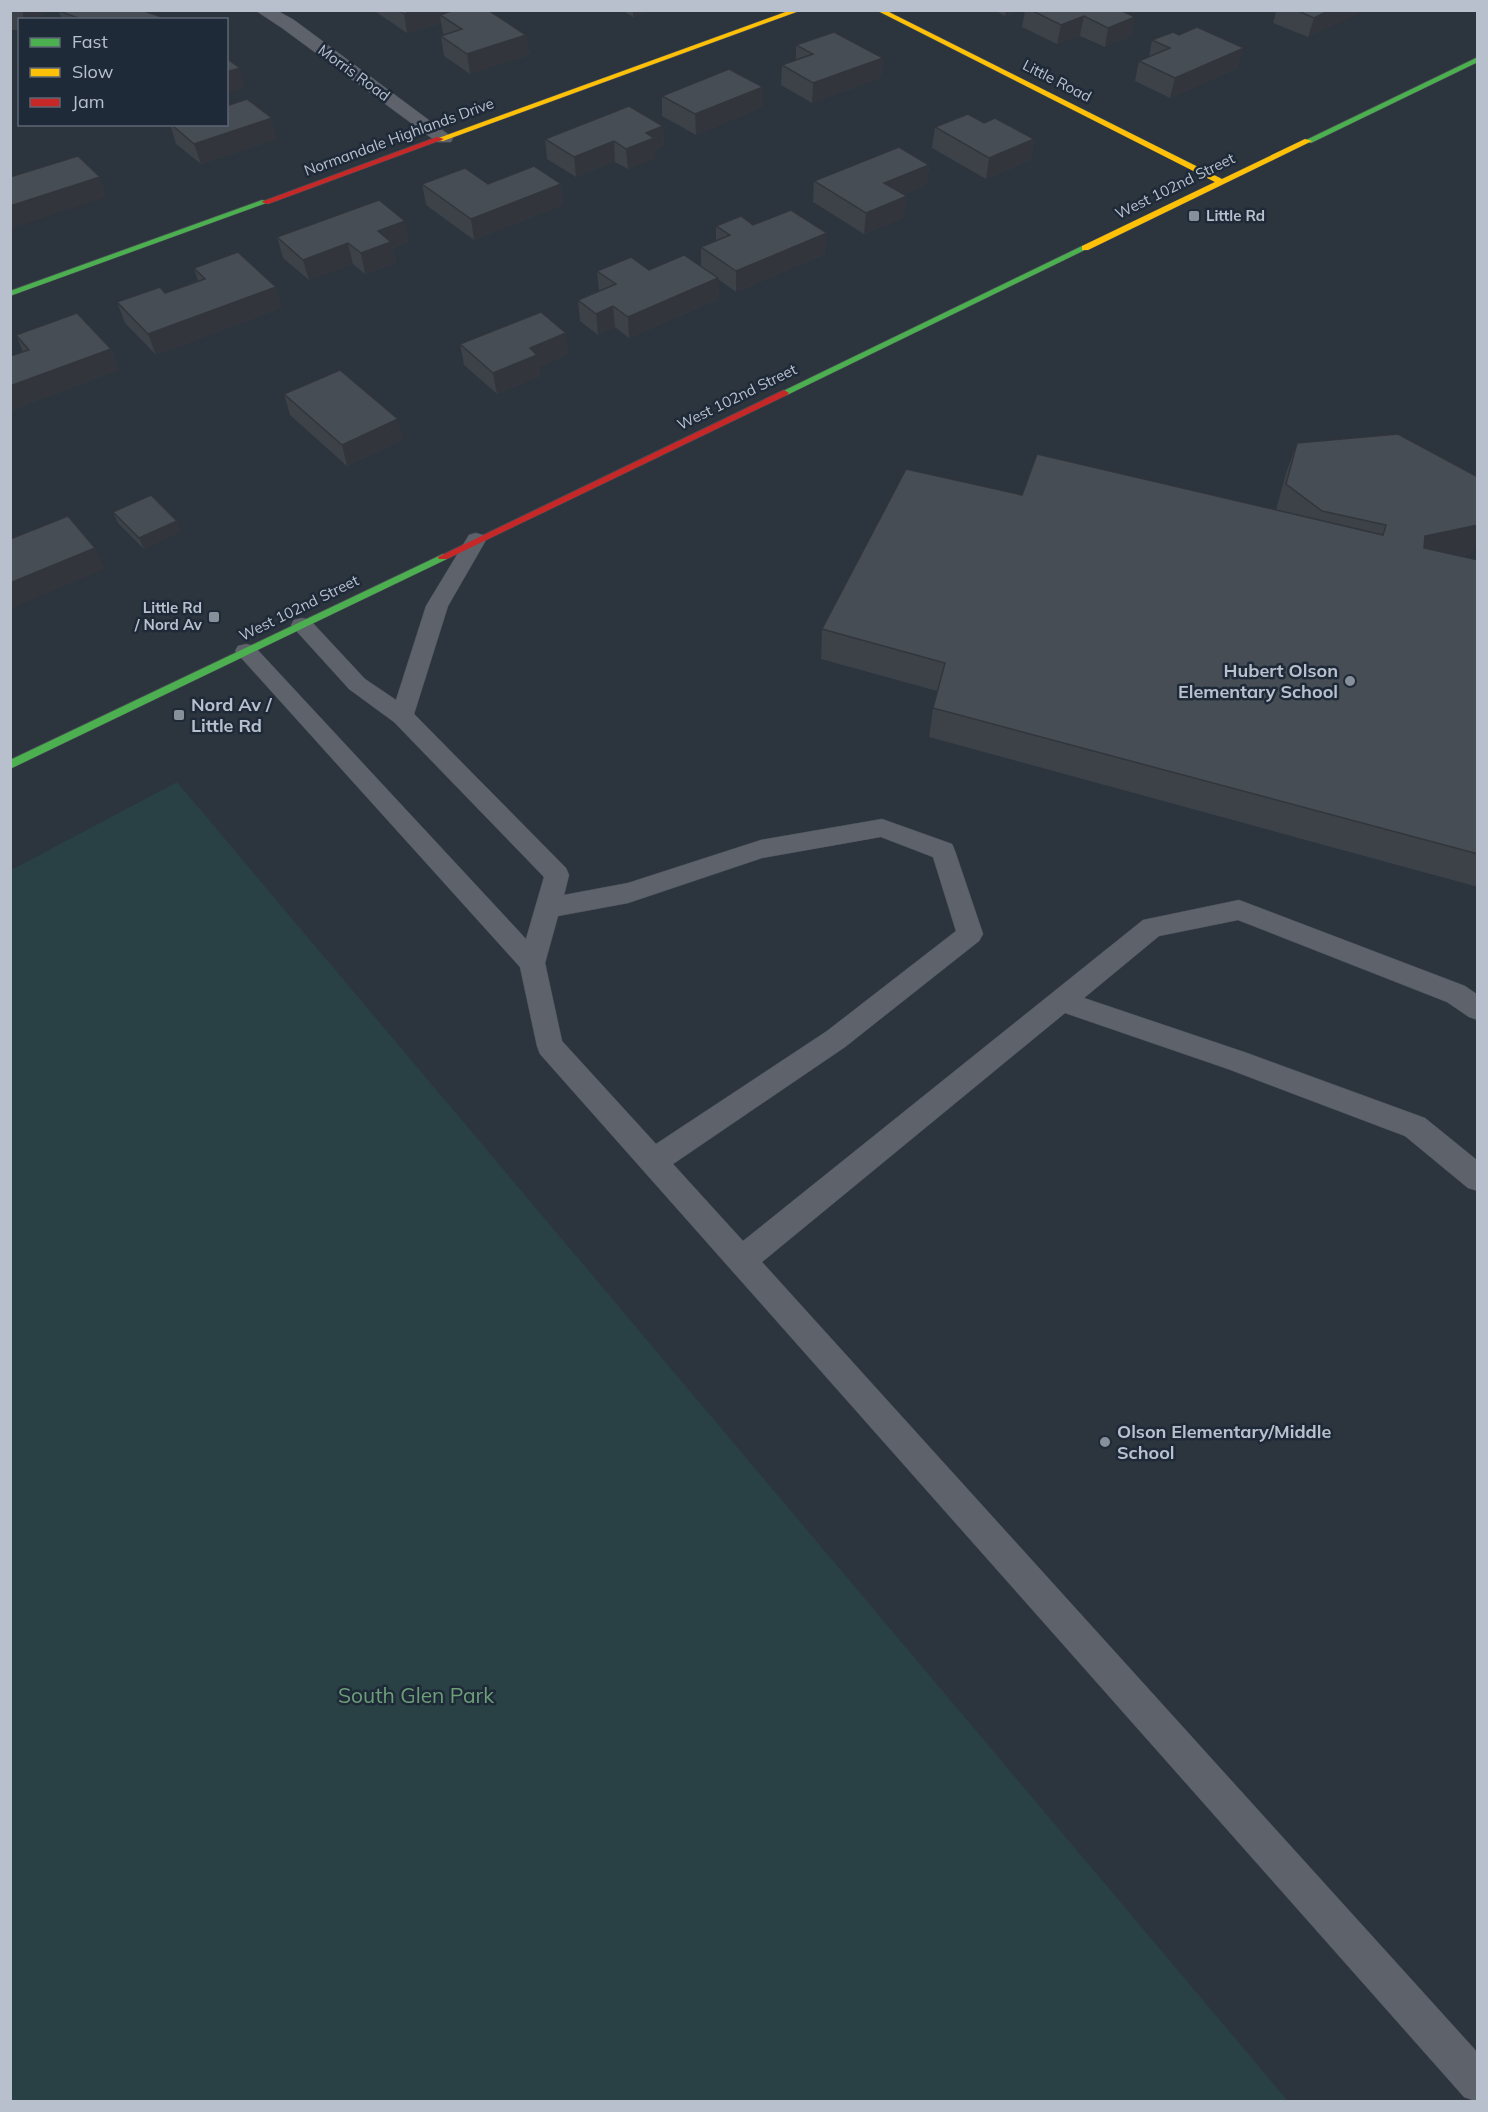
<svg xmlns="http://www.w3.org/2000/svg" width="1488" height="2112" font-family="Mulish,sans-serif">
<rect width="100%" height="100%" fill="#2c343d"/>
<polygon fill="#294044" points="177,782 1288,2101 11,2101 11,870"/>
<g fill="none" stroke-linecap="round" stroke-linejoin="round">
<defs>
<path id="lane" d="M 476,533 L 483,535 L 486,540 L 448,606 L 414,714 L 566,868 L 569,875 L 564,895 L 628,883 L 761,840 L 882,819 L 952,844 L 955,851 L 983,934 L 979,941 L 845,1047 L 673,1164 L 743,1241 L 1143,920 L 1239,900 L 1465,986 L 1478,995 L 1478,1020 L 1469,1017 L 1447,1002 L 1238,920 L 1159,936 L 1084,998 L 1247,1053 L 1425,1118 L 1478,1161 L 1478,1191 L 1468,1188 L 1405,1136 L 1228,1069 L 1065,1013 L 762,1262 L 1478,2053 L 1478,2102 L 1464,2097 L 540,1054 L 537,1046 L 520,967 L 235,651 L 238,646 L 246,644 L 254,646 L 526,939 L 544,877 L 394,722 L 349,689 L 291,625 L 294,620 L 302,618 L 310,620 L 365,679 L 396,700 L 426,606 L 469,535 ZM 881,837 L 933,857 L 956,931 L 827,1031 L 656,1144 L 562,1041 L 545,963 L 558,916 L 628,903 L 762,858 Z"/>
<polygon id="street" points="255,10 276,10 294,20 453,138 451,142 437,142 282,28"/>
<g id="fast">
<polygon points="1478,57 1478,62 1311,143 1304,141"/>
<polygon points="262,200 269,202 10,296 10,291"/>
<polygon points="1082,246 1089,248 787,395 779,393"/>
<polygon points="443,554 448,557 447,559 10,769 10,760"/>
</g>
<g id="slow">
<polygon points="791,10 802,10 443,141 436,139"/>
<polygon points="876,10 885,10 1222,179 1305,139 1312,141 1088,250 1082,250 1082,246 1215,182"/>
</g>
<g id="jam">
<polygon points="437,137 444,139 268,204 261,202"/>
<polygon points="784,390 789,393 787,395 447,559 439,559 438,557"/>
</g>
</defs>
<use href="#lane" stroke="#4b5057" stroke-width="1"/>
<use href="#street" stroke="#4b5057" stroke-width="1"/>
<use href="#fast" stroke="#4b5057" stroke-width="1"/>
<use href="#slow" stroke="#4b5057" stroke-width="1"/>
<use href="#jam" stroke="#4b5057" stroke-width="1"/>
<use href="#lane" fill="#5d626b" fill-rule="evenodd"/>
<use href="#street" fill="#5d626b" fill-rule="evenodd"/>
<use href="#fast" fill="#4caf50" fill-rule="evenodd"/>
<use href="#slow" fill="#ffc107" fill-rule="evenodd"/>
<use href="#jam" fill="#c62828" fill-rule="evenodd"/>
</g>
<g fill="#3d4249">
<polygon points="10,10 44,10 45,12 38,20 20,20 20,30 10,30"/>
<polygon points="373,10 449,10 449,12 526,35 529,55 470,74 444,56 441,36 444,35 443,34 441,23 407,33"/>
<polygon points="622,10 652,10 633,17"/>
<polygon points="994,10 1020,10 1005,16"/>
<polygon points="1025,10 1120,10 1135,17 1131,37 1105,47 1080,36 1057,44 1022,27"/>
<polygon points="1271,10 1366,10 1308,37 1273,23 1276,12"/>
<polygon points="59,11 162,17 163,20 62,20"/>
<polygon points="1152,40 1238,68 1170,98 1135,81 1139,61 1149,57"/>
<polygon points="796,45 883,58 881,78 812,103 781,85 782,65 796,60"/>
<polygon points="662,96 763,107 696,135 662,116"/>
<polygon points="984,123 1034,139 1031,160 986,179 932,148 935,127"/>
<polygon points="170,124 226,124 277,139 201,164 176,144"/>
<polygon points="663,126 664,146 655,150 655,158 628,169 615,162 576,177 547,159 545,139"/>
<polygon points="929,165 927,185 904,194 905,217 864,234 813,202 814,181"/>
<polygon points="422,184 561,184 563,205 474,240 426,205"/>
<polygon points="753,225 826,254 736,292 718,279 719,299 629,338 615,327 598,335 580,321 578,300 599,292 597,271 649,270 701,266 701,247 716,240 716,226"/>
<polygon points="277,237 409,242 393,248 396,263 365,274 353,264 309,280 283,258"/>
<polygon points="194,268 276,287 281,308 156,355 125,323 117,302 165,293 198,281"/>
<polygon points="16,335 111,349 119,370 10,411 10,356 23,352"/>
<polygon points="460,344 569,354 539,367 540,376 497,394 464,365"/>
<polygon points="284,394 403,440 347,466 290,415"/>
<polygon points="1297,443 1472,553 1460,556 1478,560 1478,887 929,737 933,708 937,691 821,659 822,629 1022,495 1276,510 1286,473"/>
<polygon points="113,512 181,531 144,549 118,523"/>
</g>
<g fill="#32363c">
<polygon points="22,10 44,10 45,12 38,20 24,20"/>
<polygon points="415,10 449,10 450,20 440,15 441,23 407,33 404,14"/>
<polygon points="633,10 652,10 633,17"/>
<polygon points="1006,10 1020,10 1005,16"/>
<polygon points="1330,10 1366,11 1308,37 1314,18"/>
<polygon points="1084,16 1080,36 1057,44 1061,25"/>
<polygon points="1135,17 1131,37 1105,47 1108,28"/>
<polygon points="526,35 529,55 470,74 467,54"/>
<polygon points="1244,48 1238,68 1170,98 1175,78"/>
<polygon points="883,58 881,78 812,103 813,83"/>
<polygon points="240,68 245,88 226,94 226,72"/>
<polygon points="763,87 763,107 696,135 695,114"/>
<polygon points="272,118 277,139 201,164 194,144"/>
<polygon points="663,126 664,146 655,150 655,158 628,169 626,149 646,133"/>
<polygon points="1034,139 1031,160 986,179 989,158"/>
<polygon points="614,141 615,162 576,177 574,157"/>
<polygon points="929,165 927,185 882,203 884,183"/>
<polygon points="100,177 107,197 10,229 10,206"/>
<polygon points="561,184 563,205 474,240 471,219"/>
<polygon points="907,196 905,217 864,234 866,213"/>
<polygon points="405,221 409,242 393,248 396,263 365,274 361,253 378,231"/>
<polygon points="827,233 826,254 736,292 736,271"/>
<polygon points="348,243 353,264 309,280 303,260"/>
<polygon points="718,278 719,299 629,338 628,317"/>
<polygon points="276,287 281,308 156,355 148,334"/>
<polygon points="613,306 615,327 598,335 596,314"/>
<polygon points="566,333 569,354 539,367 540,376 497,394 493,373 530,348"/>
<polygon points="111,349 119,370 10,411 10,386"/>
<polygon points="398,419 403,440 347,466 342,445"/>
<polygon points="177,521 181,531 144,549 139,538"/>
<polygon points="1478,525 1478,542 1472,553 1411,566 1425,536"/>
<polygon points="95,548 105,569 10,609 10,583"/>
</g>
<g fill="#474d55" stroke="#32363c" stroke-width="1.5">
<polygon points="60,10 141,10 162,17 158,20 79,20 81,19 59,11"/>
<polygon points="399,10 415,10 404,14"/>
<polygon points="454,10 488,10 526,35 467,54 441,36 462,29 440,15"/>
<polygon points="1031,10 1120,10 1135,17 1108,28 1084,16 1061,25"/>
<polygon points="1296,10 1330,10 1314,18"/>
<polygon points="1197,27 1244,48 1175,78 1139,61 1170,48 1152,40 1173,32 1179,35"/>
<polygon points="834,32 883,58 813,83 782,65 813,54 796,45"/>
<polygon points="226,58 240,68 226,72"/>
<polygon points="729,69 763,87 695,114 662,96"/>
<polygon points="247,99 272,118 194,144 171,124 226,124 226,106"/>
<polygon points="629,106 663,126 646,133 654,138 626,149 614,141 574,157 545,139"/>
<polygon points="968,114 984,123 995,118 1034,139 989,158 935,127"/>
<polygon points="899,147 929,165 884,183 907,196 866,213 814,181"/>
<polygon points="78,156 100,177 10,206 10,177"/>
<polygon points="534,166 561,184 471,219 422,184 465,168 488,184"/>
<polygon points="379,200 405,221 378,231 391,242 361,253 348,243 303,260 277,237"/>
<polygon points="791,210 827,233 736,271 701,247 730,235 716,226 741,216 753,225"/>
<polygon points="238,252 276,287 148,334 117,302 160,287 165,293 205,279 194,268"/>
<polygon points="684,255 718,278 628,317 613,306 596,314 578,300 616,284 597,271 631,257 649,270"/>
<polygon points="541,312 566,333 530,348 537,355 493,373 460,344"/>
<polygon points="77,313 111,349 10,386 10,356 29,350 16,335"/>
<polygon points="340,370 398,419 342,445 284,394"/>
<polygon points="1398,434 1478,477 1478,525 1425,536 1424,548 1478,560 1478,854 933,708 945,663 822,629 906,469 1022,495 1037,454 1383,535 1386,525 1322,511 1286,484 1297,443"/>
<polygon points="151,495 177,521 139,538 113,512"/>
<polygon points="68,516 95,548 10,583 10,539"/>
</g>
<g fill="#878f9b" stroke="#1f2a39" stroke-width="2">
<rect x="1188" y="210" width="12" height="12" rx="3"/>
<rect x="208" y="611" width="12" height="12" rx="3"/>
<circle cx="1350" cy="681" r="6"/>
<rect x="173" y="709" width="12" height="12" rx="3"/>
<circle cx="1105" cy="1442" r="6"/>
</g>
<g text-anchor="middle" stroke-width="5" stroke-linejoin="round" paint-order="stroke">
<g font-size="15" fill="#b8c0cd" stroke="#1f2a39">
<text transform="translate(354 73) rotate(36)" y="5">Morris Road</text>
<text transform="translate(1057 81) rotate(27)" y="5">Little Road</text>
<text transform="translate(399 137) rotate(-20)" y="5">Normandale Highlands Drive</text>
<text transform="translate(1175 186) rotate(-26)" y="5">West 102nd Street</text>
<text transform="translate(737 397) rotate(-26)" y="5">West 102nd Street</text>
<text transform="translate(299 608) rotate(-26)" y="5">West 102nd Street</text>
</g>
<g font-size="15" font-weight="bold" fill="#b8c0cd" stroke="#1f2a39" text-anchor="start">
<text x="1206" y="221">Little Rd</text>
<text x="202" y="613" text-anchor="end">Little Rd<tspan x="202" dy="17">/ Nord Av</tspan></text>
</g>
<g font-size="18" font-weight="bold" fill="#b8c0cd" stroke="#1f2a39" text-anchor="start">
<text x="1338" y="677" text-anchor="end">Hubert Olson<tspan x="1338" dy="21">Elementary School</tspan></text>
<text x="191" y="711">Nord Av /<tspan x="191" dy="21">Little Rd</tspan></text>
<text x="1117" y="1438">Olson Elementary/Middle<tspan x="1117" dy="21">School</tspan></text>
</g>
<g font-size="21" fill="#6d9f78" stroke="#1f2a39">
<text x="416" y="1703">South Glen Park</text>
</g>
</g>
<rect width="1488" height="2112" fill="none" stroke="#b8c0cd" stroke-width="24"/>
<rect x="18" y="18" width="210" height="108" fill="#1f2a39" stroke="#5c6674" stroke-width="1.5"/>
<rect x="30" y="38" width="30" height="9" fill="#4caf50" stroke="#5c6674" stroke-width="1.5"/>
<text x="72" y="48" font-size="18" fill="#b8c0cd">Fast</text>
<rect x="30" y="68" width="30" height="9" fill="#ffc107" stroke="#5c6674" stroke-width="1.5"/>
<text x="72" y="78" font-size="18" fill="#b8c0cd">Slow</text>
<rect x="30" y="98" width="30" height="9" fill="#c62828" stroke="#5c6674" stroke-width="1.5"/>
<text x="72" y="108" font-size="18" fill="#b8c0cd">Jam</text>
</svg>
